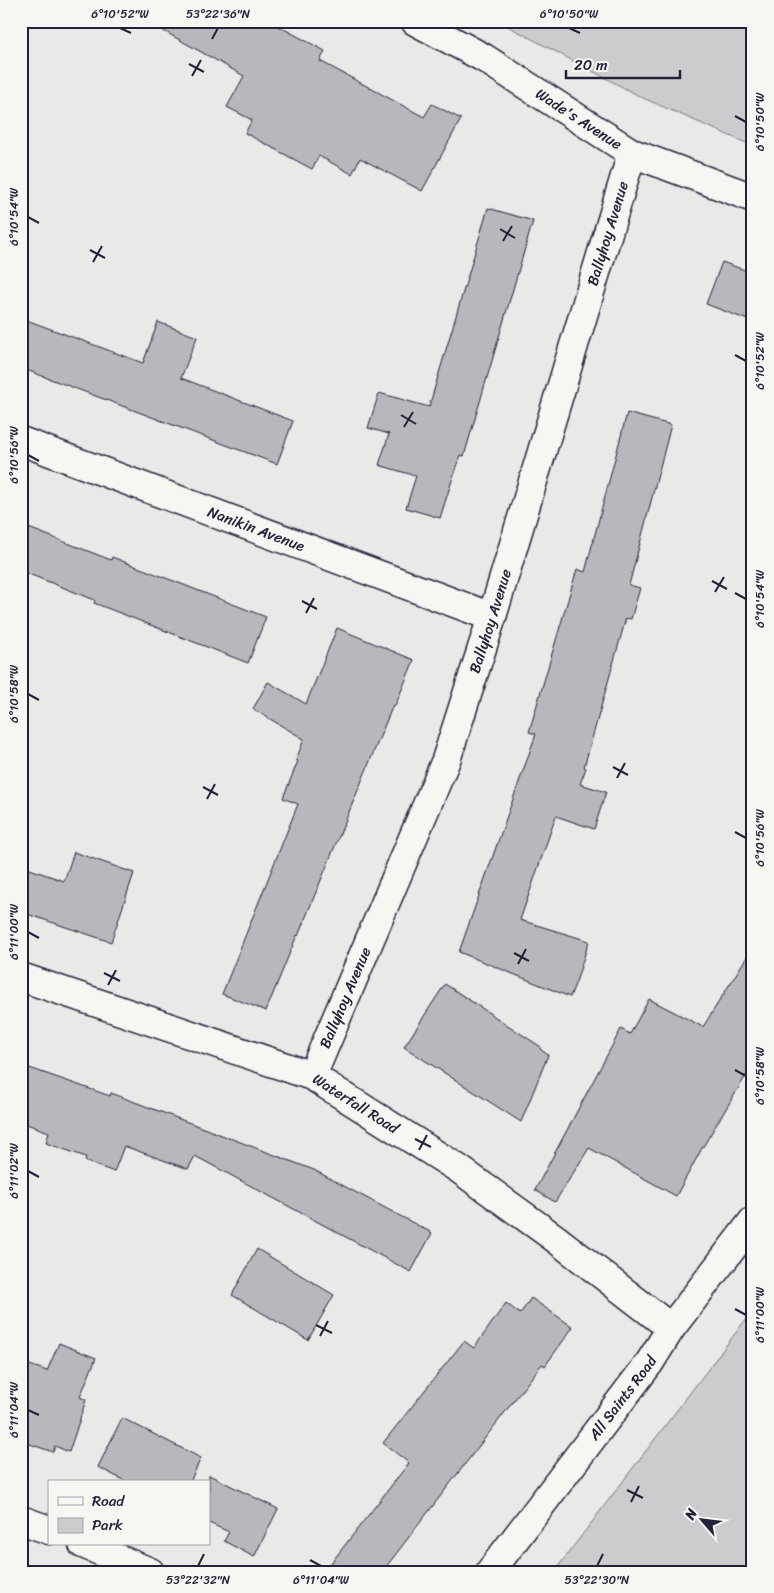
<svg xmlns="http://www.w3.org/2000/svg" width="774" height="1593" font-family="Sriracha,sans-serif">
<rect width="100%" height="100%" fill="#e9e9e7"/>
<filter id="ink" filterUnits="userSpaceOnUse"><feTurbulence type="fractalNoise" baseFrequency=".02" numOctaves="2"/><feDisplacementMap in="SourceGraphic" scale="10" xChannelSelector="R" yChannelSelector="G"/><feConvolveMatrix kernelMatrix="1 2 1 2 8 2 1 2 1" color-interpolation-filters="sRGB"/></filter>
<g filter="url(#ink)">
<g fill="#ccccce" stroke="#777784">
<polygon points="498,21 753,21 753,146 643,98"/>
<polygon points="753,1310 753,1572 554,1572"/>
</g>
<g fill="#b8b8bc" stroke="#22223b">
<polygon points="146,21 269,21 325,51 320,61 424,117 432,104 461,119 422,191 360,158 352,174 319,156 312,169 245,133 252,120 227,107 244,76"/>
<polygon points="488,208 533,221 464,456 460,455 440,518 406,508 416,476 379,465 389,434 368,428 379,393 429,407"/>
<polygon points="722,262 753,273 753,322 706,304"/>
<polygon points="21,318 143,363 158,322 197,337 181,378 293,421 277,464 21,368"/>
<polygon points="627,413 671,425 629,585 640,588 631,619 626,618 584,767 586,768 580,784 606,792 594,829 556,816 520,920 589,941 577,979 570,997 459,952 536,734 529,732 541,691 577,569 585,572"/>
<polygon points="21,525 111,560 112,557 266,617 248,663 94,603 95,600 21,571"/>
<polygon points="337,628 414,660 395,706 393,705 298,936 297,935 266,1011 222,994 298,804 283,798 298,761 296,760 304,739 253,709 268,682 306,704"/>
<polygon points="74,852 134,873 111,942 21,912 21,866 64,881"/>
<polygon points="753,947 753,1064 701,1150 676,1196 589,1148 555,1202 535,1190 621,1029 630,1034 649,999 703,1027"/>
<polygon points="445,984 541,1047 540,1049 548,1055 521,1122 404,1047"/>
<polygon points="21,1065 110,1096 111,1093 314,1170 432,1233 411,1272 195,1156 188,1169 124,1146 114,1172 85,1161 86,1157 46,1143 49,1132 21,1122"/>
<polygon points="257,1249 334,1295 308,1340 232,1295"/>
<polygon points="531,1298 573,1327 545,1366 542,1364 382,1572 324,1572 409,1463 383,1443 464,1341 474,1348 506,1303 520,1314"/>
<polygon points="59,1343 96,1358 80,1397 86,1400 69,1452 55,1446 53,1452 21,1441 21,1362 47,1371"/>
<polygon points="122,1418 201,1458 190,1482 127,1482 98,1467"/>
<polygon points="209,1475 278,1509 254,1557 224,1541 229,1532 209,1523"/>
</g>
<g fill="none" stroke-linecap="round" stroke-linejoin="round">
<defs>
<g id="minor">
<path id="s1" d="M 415,21 L 484,58 L 632,153 L 753,198"/>
<path id="s2" d="M 21,441 L 492,617"/>
<path id="s3" d="M 21,977 L 312,1076 L 459,1169 L 556,1239 L 671,1328"/>
<path id="s4" d="M 312,1076 L 446,760 L 492,617 L 632,153"/>
<polyline points="21,1520 49,1530"/>
<polyline points="83,1544 150,1572"/>
<path id="s5" d="M 490,1572 L 650,1362 L 671,1328 L 753,1221"/>
</g>
</defs>
<use href="#minor" stroke="#22223b" stroke-width="31"/>
<use href="#minor" stroke="#f6f6f2" stroke-width="28"/>
</g>
</g>
<path fill="none" stroke="#22223b" stroke-width="2" d="M 120,28 L 131,33M 569,28 L 580,33M 212,39 L 218,28M 189,64 L 204,72M 192,76 L 201,60M 735,116 L 746,122M 28,217 L 39,223M 500,229 L 515,238M 503,241 L 512,226M 90,250 L 105,258M 93,262 L 102,246M 735,355 L 746,361M 401,415 L 416,424M 404,427 L 413,412M 28,455 L 39,461M 712,581 L 727,589M 715,592 L 724,577M 735,593 L 746,599M 302,601 L 317,609M 306,613 L 314,598M 28,694 L 39,700M 613,767 L 628,775M 617,778 L 625,763M 203,787 L 218,795M 207,799 L 215,784M 735,832 L 746,838M 28,932 L 39,938M 514,953 L 529,961M 518,964 L 526,949M 104,973 L 120,981M 108,985 L 116,970M 735,1070 L 746,1076M 415,1139 L 431,1147M 419,1150 L 427,1135M 28,1171 L 39,1177M 735,1309 L 746,1315M 316,1325 L 332,1333M 320,1336 L 328,1321M 28,1410 L 39,1415M 627,1490 L 643,1498M 631,1502 L 639,1486M 310,1560 L 321,1566M 198,1566 L 204,1554M 597,1566 L 603,1554"/>
<g text-anchor="middle" stroke-width="4" stroke-linejoin="round" paint-order="stroke">
<g font-size="15" fill="#22223b" stroke="#f6f6f2">
<text dy="5" stroke="none"><textPath href="#s1" startOffset="191">Wade's Avenue</textPath></text>
<text dy="5" stroke="none"><textPath href="#s4" startOffset="894">Ballyhoy Avenue</textPath></text>
<text dy="5" stroke="none"><textPath href="#s2" startOffset="251">Nanikin Avenue</textPath></text>
<text dy="5" stroke="none"><textPath href="#s4" startOffset="489">Ballyhoy Avenue</textPath></text>
<text dy="5" stroke="none"><textPath href="#s4" startOffset="85">Ballyhoy Avenue</textPath></text>
<text dy="5" stroke="none"><textPath href="#s3" startOffset="359">Waterfall Road</textPath></text>
<text dy="5" stroke="none"><textPath href="#s5" startOffset="219">All Saints Road</textPath></text>
</g>
</g>
<rect width="774" height="1593" fill="none" stroke="#f6f6f2" stroke-width="55"/>
<rect x="48" y="1480" width="162" height="65" fill="#f6f6f2" stroke="#a1a1a9"/>
<rect x="58" y="1497" width="25" height="8" fill="#f6f6f2" stroke="#a1a1a9"/>
<text x="92" y="1506" font-size="15" fill="#22223b">Road</text>
<rect x="58" y="1518" width="25" height="15" fill="#ccccce" stroke="#a1a1a9"/>
<text x="92" y="1530" font-size="15" fill="#22223b">Park</text>
<g transform="translate(702 1520) rotate(298)" stroke="#f6f6f2" stroke-width="4" paint-order="stroke">
<path d="M0-4L9 19L0 12L-9 19Z" fill="#22223b"/>
<text y="-8" font-size="14" font-weight="bold" text-anchor="middle" fill="#22223b">N</text>
</g>
<path d="M566 70v8h114v-8" fill="none" stroke="#22223b" stroke-width="2.5"/>
<text x="574" y="70" font-size="15" fill="#22223b" stroke="#f6f6f2" stroke-width="4" paint-order="stroke">20 m</text>
<rect x="28" y="28" width="718" height="1538" fill="none" stroke="#22223b" stroke-width="2"/>
<g font-size="12" text-anchor="middle" fill="#22223b">
<text x="120" y="18">6°10'52"W</text>
<text x="218" y="18">53°22'36"N</text>
<text x="569" y="18">6°10'50"W</text>
<text transform="translate(760 122) rotate(-90)" y="4">6°10'50"W</text>
<text transform="translate(14 217) rotate(-90)" y="4">6°10'54"W</text>
<text transform="translate(760 361) rotate(-90)" y="4">6°10'52"W</text>
<text transform="translate(14 455) rotate(-90)" y="4">6°10'56"W</text>
<text transform="translate(760 599) rotate(-90)" y="4">6°10'54"W</text>
<text transform="translate(14 694) rotate(-90)" y="4">6°10'58"W</text>
<text transform="translate(760 838) rotate(-90)" y="4">6°10'56"W</text>
<text transform="translate(14 932) rotate(-90)" y="4">6°11'00"W</text>
<text transform="translate(760 1076) rotate(-90)" y="4">6°10'58"W</text>
<text transform="translate(14 1171) rotate(-90)" y="4">6°11'02"W</text>
<text transform="translate(760 1315) rotate(-90)" y="4">6°11'00"W</text>
<text transform="translate(14 1410) rotate(-90)" y="4">6°11'04"W</text>
<text x="198" y="1584">53°22'32"N</text>
<text x="321" y="1584">6°11'04"W</text>
<text x="597" y="1584">53°22'30"N</text>
</g>
</svg>
